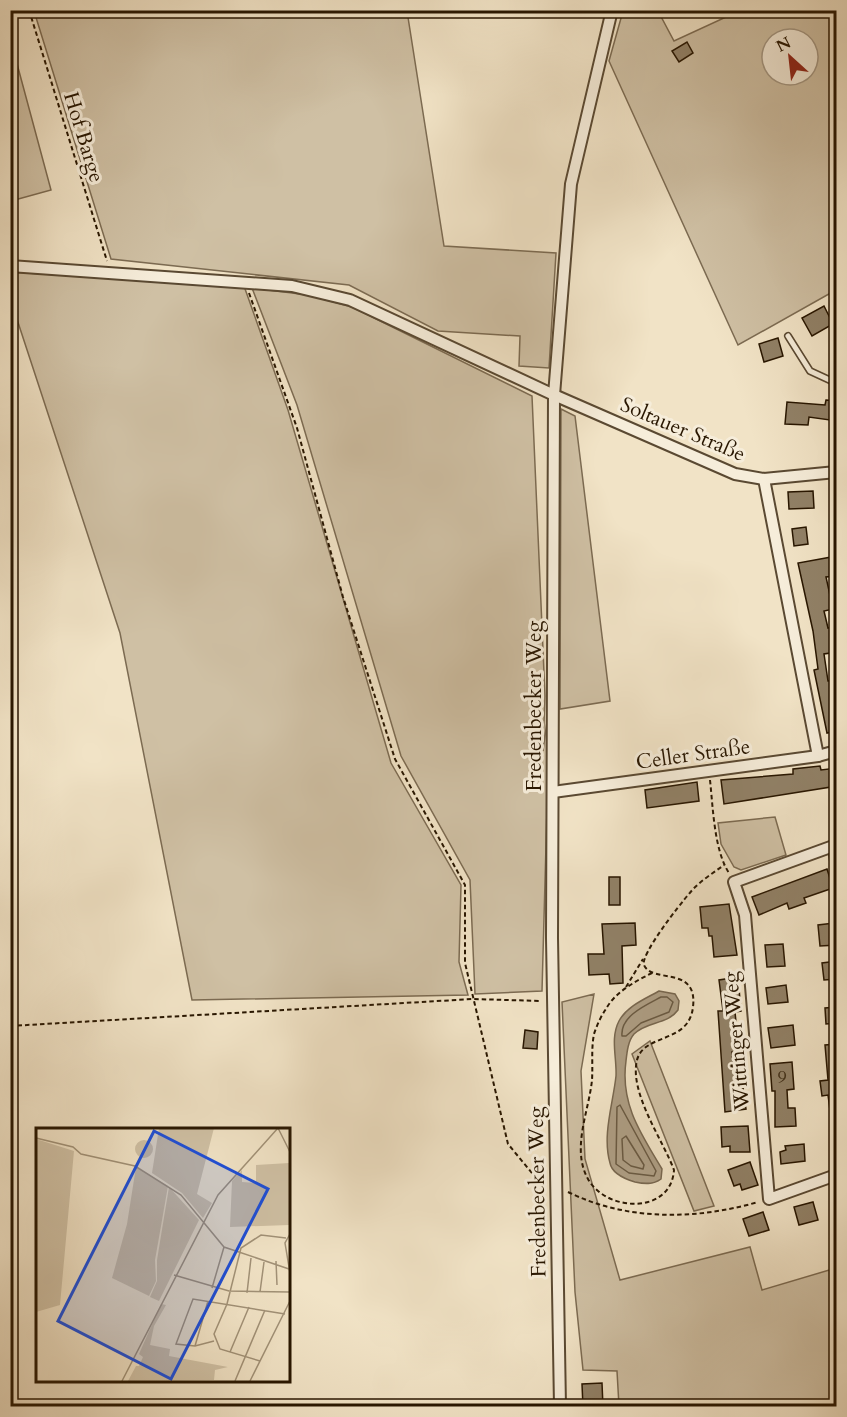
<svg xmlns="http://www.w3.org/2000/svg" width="847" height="1417" font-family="Cardo,serif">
<rect width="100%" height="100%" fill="#f1e3c6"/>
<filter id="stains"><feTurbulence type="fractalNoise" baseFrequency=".00333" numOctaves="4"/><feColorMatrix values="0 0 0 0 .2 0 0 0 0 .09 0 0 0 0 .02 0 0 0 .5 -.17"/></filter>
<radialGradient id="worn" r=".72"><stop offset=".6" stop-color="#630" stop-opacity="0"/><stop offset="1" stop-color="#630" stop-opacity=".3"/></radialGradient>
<g fill="#cfc0a4" stroke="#7c6b52" stroke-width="1.5" fill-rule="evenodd">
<polygon points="34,11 407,11 444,246 556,253 549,368 519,366 520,336 438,331 349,285 111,259"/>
<path d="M 623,11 L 658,11 L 674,41 L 739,11 L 836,11 L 836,290 L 738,345 L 609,61 ZM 772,39 L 808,39 L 808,75 L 772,75 Z"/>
<polygon points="16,60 51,190 11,201 10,62"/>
<polygon points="10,272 244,286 288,410 391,763 461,885 459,962 468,995 192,1000 120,633 11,301"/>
<polygon points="252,288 308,295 352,307 532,396 545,696 543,751 550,699 542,991 475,994 470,880 401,756 297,405"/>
<polygon points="561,409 575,416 610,701 560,709"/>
<polygon points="775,817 786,855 741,870 734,867 721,844 718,823"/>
<polygon points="594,994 581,1071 585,1159 620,1280 750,1247 762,1290 836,1268 836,1406 619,1406 617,1371 583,1370 575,1292 562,1002"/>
<polygon points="650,1041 714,1206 694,1211 632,1054"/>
</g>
<path fill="#ad9d83" stroke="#78674f" stroke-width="1.5" d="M 659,991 L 675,994 L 679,1001 L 678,1010 C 667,1025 647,1021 634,1034 C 628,1041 627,1052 626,1061 C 620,1104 641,1134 662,1169 L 661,1179 C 653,1185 644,1184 635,1182 C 625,1179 612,1174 610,1163 C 602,1135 613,1104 616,1076 C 617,1058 610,1038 619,1021 C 627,1006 645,999 659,991 Z"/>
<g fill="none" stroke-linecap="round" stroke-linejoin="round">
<g stroke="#6a5a42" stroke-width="1.5">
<path d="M 661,997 L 667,997 L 673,1002 L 669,1012 L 641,1023 L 626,1036 L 622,1036 C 620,1016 646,1005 661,997 Z"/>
<polygon points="620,1105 656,1171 654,1176 629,1173 616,1164 617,1107"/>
<polygon points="626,1136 644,1165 643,1169 631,1166 623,1160 622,1139"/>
</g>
</g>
<g fill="#918167" stroke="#281600" stroke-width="1.5">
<polygon points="687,42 693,53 679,62 672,51"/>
<polygon points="824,306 833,324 812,336 802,318"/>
<polygon points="778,338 783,356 764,362 759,344"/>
<polygon points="826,400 837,401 837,421 809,417 808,425 785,424 787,402 825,405"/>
<polygon points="813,491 814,508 789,509 788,492"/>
<polygon points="806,527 808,544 794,546 792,529"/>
<polygon points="837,556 837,576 826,577 833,609 824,611 828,628 833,627 837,652 824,654 828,681 837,680 837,731 827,733 814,670 818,669 813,631 798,563"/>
<polygon points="820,766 821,770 837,768 837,786 724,804 721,780 793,774 793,769"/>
<polygon points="697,782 699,801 647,808 645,790"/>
<polygon points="827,869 833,888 804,898 806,903 789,909 787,903 759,915 752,897"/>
<rect x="609" y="877" width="11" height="28"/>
<polygon points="729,904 737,955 714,957 712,936 709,936 708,928 702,928 700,907"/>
<polygon points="635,923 636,945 622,946 623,983 610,984 609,974 589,975 588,954 604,954 602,924"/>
<polygon points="834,923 837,945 820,946 818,925"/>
<polygon points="783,944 785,966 767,967 765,945"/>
<polygon points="837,961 837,979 824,980 822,963"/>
<polygon points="738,977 741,1011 735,1012 739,1052 732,1052 733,1067 740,1066 746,1109 725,1112 718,1011 723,1011 719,980"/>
<polygon points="786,985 788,1002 768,1004 766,988"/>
<polygon points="837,1007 837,1023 826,1024 825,1008"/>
<polygon points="793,1025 795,1045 771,1048 768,1028"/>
<polygon points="525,1030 538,1032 537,1049 523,1048"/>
<polygon points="837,1044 837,1118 831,1118 828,1095 822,1096 820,1081 828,1080 825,1045"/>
<polygon points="792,1062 794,1089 787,1090 788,1108 795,1108 796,1126 775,1127 775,1091 772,1091 770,1064"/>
<polygon points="748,1126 750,1152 730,1152 730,1146 722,1147 721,1127"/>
<polygon points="804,1144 805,1161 781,1164 780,1152 786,1150 785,1146"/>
<polygon points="750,1162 758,1185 742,1190 740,1184 734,1186 728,1170"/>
<polygon points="813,1202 818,1220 799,1225 794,1207"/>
<polygon points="763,1212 769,1230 749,1236 743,1219"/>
<polygon points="602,1383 603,1407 583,1407 582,1384"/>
</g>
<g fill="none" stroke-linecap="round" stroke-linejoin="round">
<defs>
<polyline id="service" points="788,336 810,371 836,383"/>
<g id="minor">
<polyline points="10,266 292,286 350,300 554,395 735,474 764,479 836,472"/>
<polyline points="764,479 818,756"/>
<polyline points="553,792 818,756 836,751"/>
<polyline points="836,845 734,882 745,915 769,1199 836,1175"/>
<polyline points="834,846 836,861"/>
<polyline points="560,1406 552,938 554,395 571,184 612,10"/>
</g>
</defs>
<use href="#service" stroke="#5a4932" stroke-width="8"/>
<use href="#minor" stroke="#5a4932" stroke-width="14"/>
<g stroke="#281600" stroke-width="2" stroke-dasharray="4.5 3" stroke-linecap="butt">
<polyline points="29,10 107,261"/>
<polyline points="249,293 297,428 343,597 395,759 465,885 465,963 508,1144 546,1190"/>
<path d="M 710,780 C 713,807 714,850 729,873"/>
<path d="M 652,973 C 636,981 615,992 606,1009 C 601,1016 597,1025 594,1034 C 591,1049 593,1065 592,1080 C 589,1111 571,1149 588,1179 C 606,1212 671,1215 674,1170 C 663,1140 629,1093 637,1060 C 644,1033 689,1044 693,1007 C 698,965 652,984 644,965 C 640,955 680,904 689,894 C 698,882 712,874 724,865"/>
<polyline points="626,987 643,959"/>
<polyline points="10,1026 473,999 541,1001"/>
<path d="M 568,1192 C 627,1221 696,1220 758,1202"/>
</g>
<use href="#service" stroke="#f6edda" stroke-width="5"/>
<use href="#minor" stroke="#f6edda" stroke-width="10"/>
</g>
<g text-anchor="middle" stroke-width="6" stroke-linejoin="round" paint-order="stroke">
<g font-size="18" fill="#42311a">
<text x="782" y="1083">9</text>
</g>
<g font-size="21" fill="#281600" stroke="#f6edda">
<text transform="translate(84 137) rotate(73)" y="7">Hof Barge</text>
<text transform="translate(683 429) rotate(23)" y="7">Soltauer Straße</text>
<text transform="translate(534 706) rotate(-90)" y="7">Fredenbecker Weg</text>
<text transform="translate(693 754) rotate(-8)" y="7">Celler Straße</text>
<text transform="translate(736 1041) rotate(-95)" y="7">Wittinger Weg</text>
<text transform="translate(537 1192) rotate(-91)" y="7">Fredenbecker Weg</text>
</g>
</g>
<g transform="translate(36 1128)">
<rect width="254" height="254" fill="#f1e3c6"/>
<path d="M 123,0 L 178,0 L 161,66 L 176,75 L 167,90 L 146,65 L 116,45 ZM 0,11 L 38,23 L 24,177 L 0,184 ZM99 21a9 9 0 1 1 18 0a9 9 0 1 1-18 0ZM 253,35 L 253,97 L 194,99 L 196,53 L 206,42 L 206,54 L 220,55 L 220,37 ZM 100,39 L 132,58 L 119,132 L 120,153 L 113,168 L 76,150 L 91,96 ZM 133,59 L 163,92 L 123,173 L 114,169 L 121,153 L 121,132 ZM 125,176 L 130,177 L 118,198 L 114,217 L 134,221 L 133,228 L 192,239 L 179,242 L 178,252 L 92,253 L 100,238 L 103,238 L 107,229 L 103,226 Z" fill="#cfc0a4"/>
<path fill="none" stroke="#a19177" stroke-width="1.5" d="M 242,0 L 254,24M 0,10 L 37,19 L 45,26 L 99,38 L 145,67 L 188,119 L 253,141M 254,106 L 249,115 L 254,145M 240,133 L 241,157M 138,147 L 193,163 L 254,164M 176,160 L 188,119M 224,164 L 228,134M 211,165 L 215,130M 178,213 L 159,218 L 140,216 L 157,171 L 249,186M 159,218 L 172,173M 194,224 L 213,179M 224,233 L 184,221 L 178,206 L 191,176 L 205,120 L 225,107 L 250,110M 86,253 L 182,67 L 242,0M 199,253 L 229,182M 214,253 L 254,173"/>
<path fill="#1d4ed8" fill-opacity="0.15" stroke="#1d4ed8" stroke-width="3" d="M 118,3 L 232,61 L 135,251 L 22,193 Z"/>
<rect width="254" height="254" fill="none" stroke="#281600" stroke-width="3"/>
</g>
<rect width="847" height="1417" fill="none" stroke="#f1e3c6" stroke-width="36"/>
<rect x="12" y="12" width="823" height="1393" fill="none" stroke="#281600" stroke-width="3"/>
<rect x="18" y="18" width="811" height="1381" fill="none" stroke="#281600" stroke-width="1.5"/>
<g transform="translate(790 57) rotate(333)"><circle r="28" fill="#f6edda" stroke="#a49783" stroke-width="1.5"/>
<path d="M0-4.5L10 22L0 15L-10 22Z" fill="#8f2418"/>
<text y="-9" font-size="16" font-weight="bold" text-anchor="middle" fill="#281600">N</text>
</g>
<rect width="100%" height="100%" filter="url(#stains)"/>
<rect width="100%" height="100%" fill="url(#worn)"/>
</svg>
